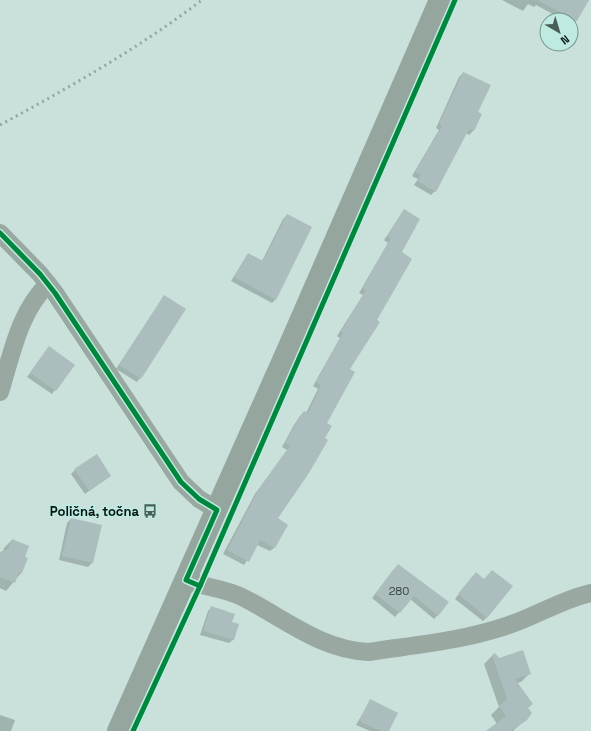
<svg xmlns="http://www.w3.org/2000/svg" width="591" height="731" font-family="'Space Grotesk',sans-serif">
<rect width="100%" height="100%" fill="#c9e0db"/>
<g fill="#0003">
<polygon points="502,0 588,0 573,25 571,20 564,20 536,5 534,7 528,4 523,11"/>
<polygon points="463,73 477,112 481,114 473,131 469,135 466,133 435,191 431,195 414,185 418,179 412,176 439,130 436,128 459,77"/>
<polygon points="404,210 400,252 349,370 276,518 275,547 270,551 257,545 244,565 223,554 255,494 287,450 282,447 294,425 300,416 304,412 306,413 318,389 313,386 340,338 337,336 363,295 359,293 388,243 384,240"/>
<polygon points="287,215 276,299 272,303 231,281 248,254 262,261 283,219"/>
<polygon points="164,296 140,378 137,382 116,369"/>
<polygon points="45,352 55,390 52,394 27,377"/>
<polygon points="75,470 110,476 85,494 71,474"/>
<polygon points="71,519 101,526 92,563 88,567 59,560 67,523"/>
<polygon points="12,540 24,558 22,572 6,591 0,588 0,554 2,555 4,548"/>
<polygon points="394,569 438,615 434,619 410,599 395,617 372,598"/>
<polygon points="472,577 487,617 483,621 455,599"/>
<polygon points="212,607 231,622 233,640 229,643 200,635 208,611"/>
<polygon points="492,656 530,673 521,682 517,683 527,708 526,719 513,731 487,731 497,724 491,715 499,707 484,664"/>
<polygon points="370,701 388,731 370,731 356,725"/>
<polygon points="0,715 15,720 11,731 0,731"/>
</g>
<g fill="#abbdbc">
<polygon points="537,0 589,0 577,21"/>
<polygon points="463,72 491,85 478,112 482,114 474,131 469,129 436,192 417,181 421,175 415,172 442,126 439,124"/>
<polygon points="404,209 420,219 402,252 412,259 377,320 380,322 350,369 355,372 327,423 332,426 325,438 328,440 309,473 278,518 288,525 275,548 260,540 249,562 227,550 259,489 290,446 285,443 298,420 304,411 308,413 321,385 316,382 343,333 341,332 366,290 362,288 391,238 387,236"/>
<polygon points="287,214 312,227 276,300 234,277 248,253 263,261"/>
<polygon points="164,295 186,309 141,379 119,365"/>
<polygon points="49,346 75,365 56,391 30,373"/>
<polygon points="97,454 111,476 89,491 74,469"/>
<polygon points="71,518 102,525 93,563 62,556"/>
<polygon points="12,539 29,546 25,557 28,558 22,573 19,572 15,583 0,577 0,552 8,549"/>
<polygon points="398,564 449,602 438,616 414,596 400,613 375,594"/>
<polygon points="492,570 513,586 487,618 458,594 476,572 484,579"/>
<polygon points="211,606 235,614 232,622 239,624 234,640 203,631"/>
<polygon points="523,650 531,674 515,679 533,704 528,708 532,713 527,720 511,731 486,731 506,716 499,706 507,699 492,655 495,653 499,658"/>
<polygon points="370,699 398,713 389,731 381,731 359,721"/>
</g>
<g fill="none" stroke-linecap="round" stroke-linejoin="round">
<g stroke="#99a8a0" stroke-width="18">
<polyline points="0,233 40,274 55,293 181,482 199,499 217,510"/>
<path d="M 0,392 C 12,354 19,312 48,284"/>
<path d="M 186,580 C 205,588 226,588 244,598 C 285,619 321,650 369,652 C 414,645 462,641 506,626 C 535,617 560,600 591,593"/>
</g>
<polyline stroke="#94a69e" stroke-width="22" points="118,731 288,349 440,0"/>
<path stroke="#97a5a0" stroke-width="3" stroke-dasharray="2 4" stroke-linecap="butt" d="M 0,125 C 70,87 139,48 202,0"/>
<defs>
<g id="cycleway">
<polyline points="0,233 40,274 55,293 181,482 199,499 217,510 186,580 200,586"/>
<polyline points="133,731 200,586 455,0"/>
</g>
</defs>
<use href="#cycleway" stroke="#bfeae1" stroke-width="8"/>
<use href="#cycleway" stroke="#00873e" stroke-width="5"/>
</g>
<defs>
<symbol id="bus-bare" viewBox="-9 -9 18 18"><path d="M-5-6H5V4H4V6H2V4H-2V6H-4V4H-5ZM-3.5-4V0h7V-4ZM-3.5 1.2v1.5H-2V1.2ZM2 1.2v1.5H3.5V1.2Z" fill="#4a5d59" stroke="#bfeae1" stroke-width="2.5" paint-order="stroke"/></symbol>
</defs>
<g fill-rule="evenodd">
<use href="#bus-bare" x="140" y="501" width="20" height="20"/>
</g>
<g text-anchor="middle" stroke-width="3.5" stroke-linejoin="round" paint-order="stroke">
<g font-size="11" fill="#2f403d">
<text x="399" y="595">280</text>
</g>
<g font-size="13" font-weight="bold" fill="#061613" stroke="#bfeae1" text-anchor="end">
<text x="139" y="516">Poličná, točna</text>
</g>
</g>
<g transform="translate(559 32) rotate(142)"><circle r="19" fill="#bfeae1" stroke="#75958f"/>
<path d="M0-3L7 15L0 10L-7 15Z" fill="#4a5d59"/>
<text y="-6" font-size="11" font-weight="bold" text-anchor="middle" fill="#061613">N</text>
</g>
</svg>
